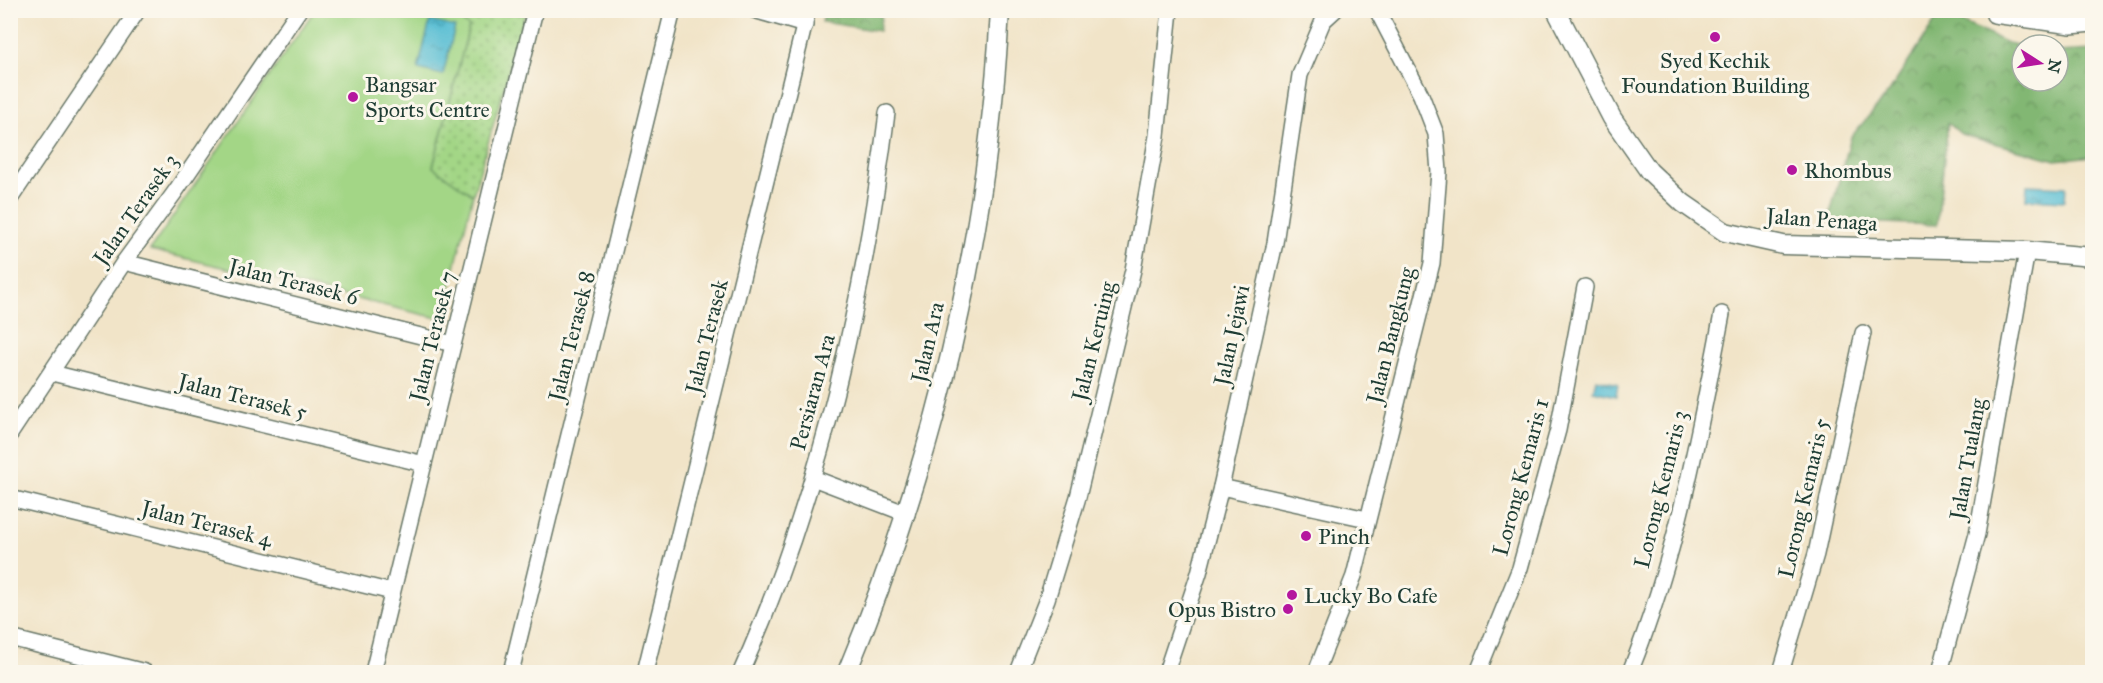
<svg xmlns="http://www.w3.org/2000/svg" width="2103" height="683" font-family="'IM FELL Great Primer',serif">
<defs>
<pattern id="forest-crowns" width="20" height="18" patternUnits="userSpaceOnUse" patternTransform="scale(1.5)"><rect width="20" height="18" fill="#82b773"/><path d="M2 6a3 3 0 1 1 6 0M12 15a3 3 0 1 1 6 0" fill="none" stroke="#6a965f"/></pattern>
<pattern id="park-dots" width="8" height="8" patternUnits="userSpaceOnUse" patternTransform="scale(1.5)"><rect width="8" height="8" fill="#a3d686"/><path d="M2 2h.1M6 6h.1" fill="none" stroke="#84af6e" stroke-width="1.8" stroke-linecap="round"/></pattern>
<pattern id="water-ripples" width="26" height="14" patternUnits="userSpaceOnUse" patternTransform="scale(1.5)"><rect width="26" height="14" fill="#56bdd3"/><path d="M2 4q2-2 4 0t4 0M15 11q2-2 4 0t4 0" fill="none" stroke="#479bac"/></pattern>
</defs>
<rect width="100%" height="100%" fill="#fbf7ec"/>
<filter id="ink" filterUnits="userSpaceOnUse"><feTurbulence type="fractalNoise" baseFrequency=".0167" numOctaves="2"/><feDisplacementMap in="SourceGraphic" scale="12" xChannelSelector="R" yChannelSelector="G"/><feConvolveMatrix kernelMatrix="1 2 1 2 8 2 1 2 1" color-interpolation-filters="sRGB"/></filter>
<filter id="wash" filterUnits="userSpaceOnUse"><feTurbulence type="fractalNoise" baseFrequency=".008" numOctaves="4" result="noise"/><feDisplacementMap in="SourceGraphic" scale="24" xChannelSelector="R" yChannelSelector="G"/><feGaussianBlur stdDeviation="1.35" result="paint"/><feColorMatrix in="noise" values="0 0 0 0 0 0 0 0 0 0 0 0 0 0 0 0 0 1.4 0 .05"/><feComposite in="paint" operator="in"/></filter>
<g filter="url(#wash)">
<rect width="100%" height="100%" fill="#f1e4c8"/>
<polygon fill="#a3d686" stroke="#618a5d" stroke-width="1.5" points="314,11 450,11 469,27 433,167 473,195 442,319 150,250"/>
<g fill="url(#forest-crowns)" stroke="#507a54" stroke-width="1.5">
<polygon points="825,11 882,11 879,31 822,22"/>
<polygon points="1949,16 2007,43 2022,46 2022,81 2058,81 2058,52 2092,50 2092,156 2055,160 1961,134 1948,123 1937,225 1828,221 1851,137 1889,92 1937,18"/>
</g>
<polygon fill="url(#park-dots)" stroke="#618a5d" stroke-width="1.5" points="450,11 526,11 473,195 433,167 469,27"/>
<g fill="url(#water-ripples)" stroke="#3a7d84" stroke-width="1.5">
<polygon points="430,21 455,27 443,75 418,69"/>
<polygon points="2027,185 2066,187 2065,201 2026,199"/>
<polygon points="1596,379 1618,384 1616,396 1593,391"/>
</g>
</g>
<g filter="url(#ink)">
<g fill="none" stroke-linecap="round" stroke-linejoin="round">
<defs>
<g id="minor">
<polyline points="754,10 805,25"/>
<polyline points="1995,10 1994,15 2071,26 2092,24"/>
<polyline points="10,199 138,10"/>
<polyline points="124,262 453,344"/>
<polyline points="52,373 424,464"/>
<polyline points="10,434 124,262 175,192 299,10"/>
<polyline points="813,478 907,514"/>
<polyline points="1221,487 1367,519"/>
<polyline points="10,498 392,592"/>
<polyline points="10,638 145,672"/>
<polyline points="373,672 535,10"/>
<polyline points="511,672 673,10"/>
<polyline points="645,672 808,10"/>
<path d="M 741,672 C 820,495 863,305 887,113"/>
<polyline points="1018,672 1047,599 1078,497 1133,270 1157,136 1170,10"/>
<polyline points="1166,672 1199,573 1221,487 1275,243 1300,75 1323,21 1335,10"/>
<polyline points="1316,672 1354,576 1432,263 1439,172 1436,134 1421,95 1377,10"/>
<polyline points="1478,672 1520,568 1558,430 1585,287"/>
<path d="M 1630,672 C 1676,558 1699,435 1722,314"/>
<polyline points="1781,672 1816,554 1863,333"/>
<polyline points="1940,672 1977,534 2027,251"/>
</g>
<g id="tertiary">
<polyline points="1556,10 1612,118 1649,171 1683,203 1725,232 1783,245 2027,251 2092,257"/>
<path d="M 847,672 C 934,462 988,238 1000,10"/>
</g>
</defs>
<use href="#minor" stroke="#687768" stroke-width="18"/>
<use href="#tertiary" stroke="#687768" stroke-width="21"/>
<use href="#minor" stroke="#fff" stroke-width="15"/>
<use href="#tertiary" stroke="#fff" stroke-width="18"/>
</g>
</g>
<g fill="#b5179e" stroke="#fbf7ec" stroke-width="2">
<circle cx="1715" cy="37" r="6"/>
<circle cx="353" cy="97" r="6"/>
<circle cx="1792" cy="170" r="6"/>
<circle cx="1306" cy="536" r="6"/>
<circle cx="1292" cy="595" r="6"/>
<circle cx="1288" cy="609" r="6"/>
</g>
<g text-anchor="middle" stroke-width="6" stroke-linejoin="round" paint-order="stroke">
<g font-size="22" fill="#1f3d34" stroke="#fbf7ec" text-anchor="start">
<text x="1715" y="68" text-anchor="middle">Syed Kechik<tspan x="1715" dy="25">Foundation Building</tspan></text>
<text x="365" y="92">Bangsar<tspan x="365" dy="25">Sports Centre</tspan></text>
<text x="1804" y="178">Rhombus</text>
<text x="1318" y="544">Pinch</text>
<text x="1304" y="603">Lucky Bo Cafe</text>
<text x="1276" y="617" text-anchor="end">Opus Bistro</text>
</g>
<g font-size="22" fill="#1f3d34" stroke="#fbf7ec">
<text transform="translate(135 209) rotate(-55)" y="8">Jalan Terasek 3</text>
<text transform="translate(1822 219) rotate(4)" y="8">Jalan Penaga</text>
<text transform="translate(294 281) rotate(14)" y="8">Jalan Terasek 6</text>
<text transform="translate(1231 335) rotate(-78)" y="8">Jalan Jejawi</text>
<text transform="translate(1390 335) rotate(-76)" y="8">Jalan Bangkung</text>
<text transform="translate(432 336) rotate(-76)" y="8">Jalan Terasek 7</text>
<text transform="translate(571 336) rotate(-76)" y="8">Jalan Terasek 8</text>
<text transform="translate(706 336) rotate(-76)" y="8">Jalan Terasek</text>
<text transform="translate(1093 341) rotate(-76)" y="8">Jalan Keruing</text>
<text transform="translate(927 342) rotate(-77)" y="8">Jalan Ara</text>
<text transform="translate(812 392) rotate(-75)" y="8">Persiaran Ara</text>
<text transform="translate(243 396) rotate(14)" y="8">Jalan Terasek 5</text>
<text transform="translate(1967 459) rotate(-80)" y="8">Jalan Tualang</text>
<text transform="translate(1520 477) rotate(-75)" y="8">Lorong Kemaris 1</text>
<text transform="translate(1660 489) rotate(-76)" y="8">Lorong Kemaris 3</text>
<text transform="translate(1803 498) rotate(-77)" y="8">Lorong Kemaris 5</text>
<text transform="translate(207 523) rotate(14)" y="8">Jalan Terasek 4</text>
</g>
</g>
<rect width="2103" height="683" fill="none" stroke="#fbf7ec" stroke-width="36"/>
<g transform="translate(2040 63) rotate(102)"><circle r="28" fill="#fbf7ec" stroke="#a3ada2" stroke-width="1.5"/>
<path d="M0-4.5L10 22L0 15L-10 22Z" fill="#b5179e"/>
<text y="-9" font-size="16" font-weight="bold" text-anchor="middle" fill="#1f3d34">N</text>
</g>
</svg>
